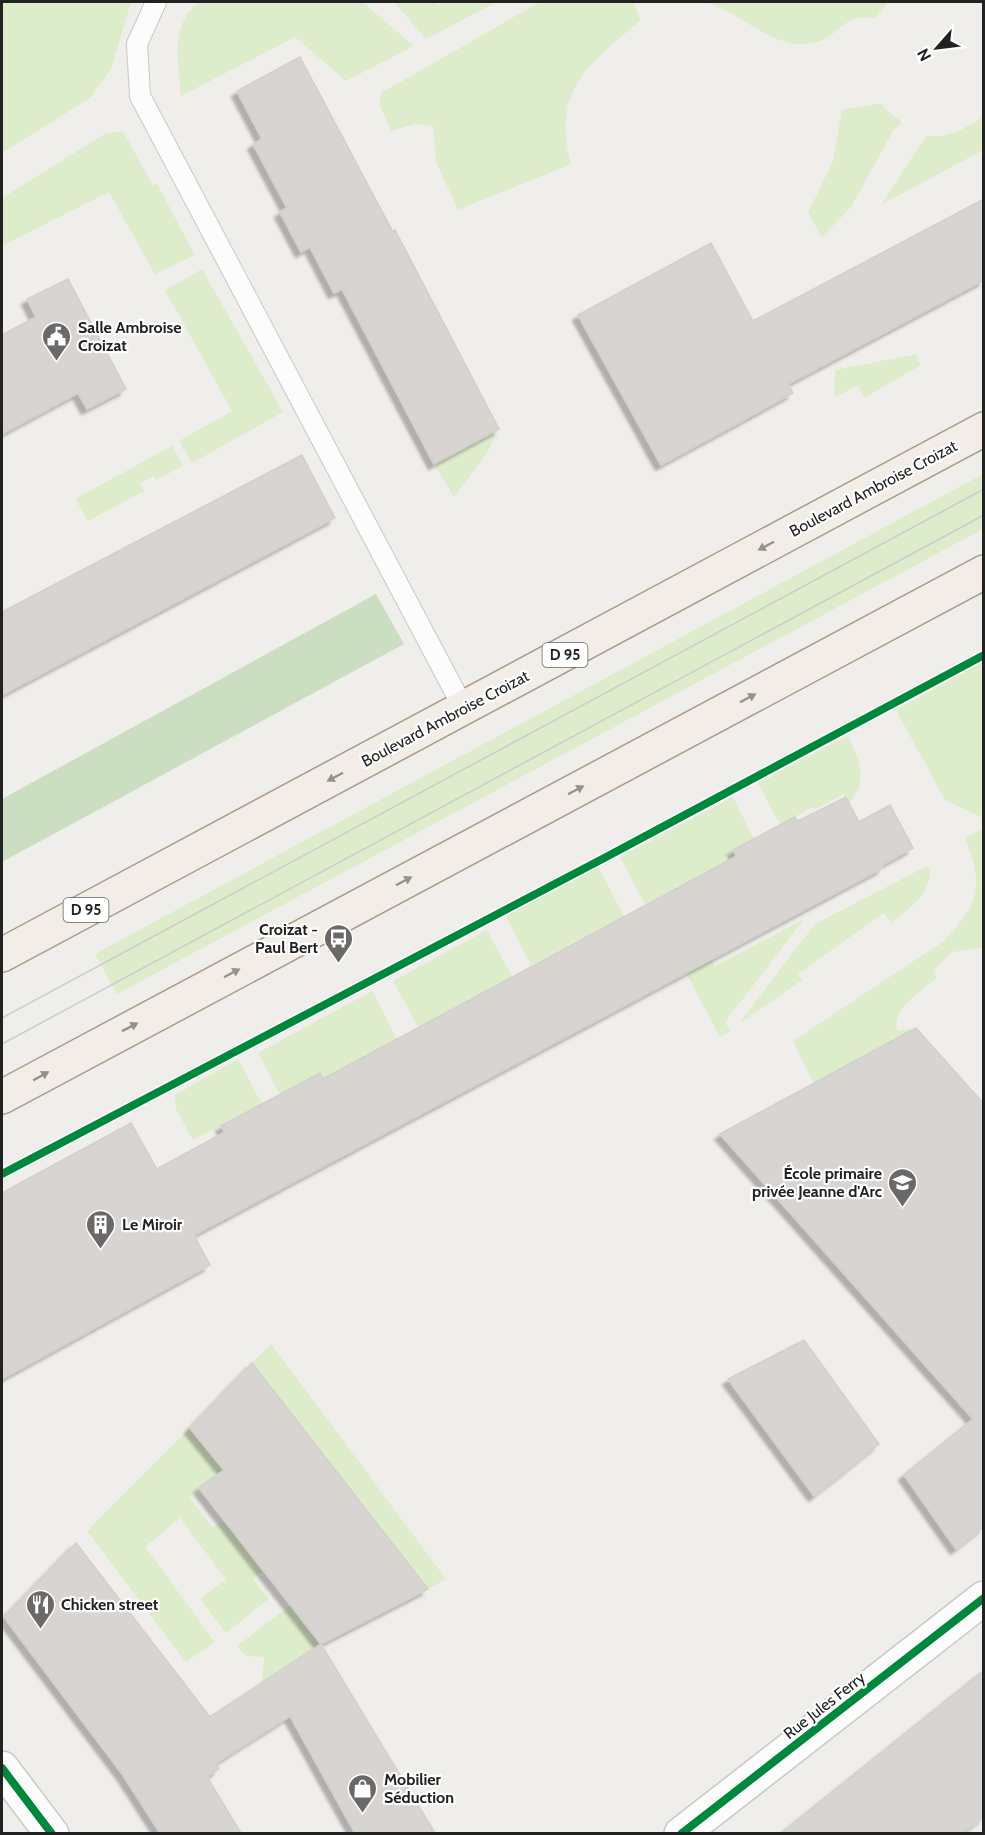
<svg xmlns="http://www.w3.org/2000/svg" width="985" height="1835" font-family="Cabin,sans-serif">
<defs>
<filter id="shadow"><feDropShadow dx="-5.5" dy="5.5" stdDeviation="1.5" flood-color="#0004"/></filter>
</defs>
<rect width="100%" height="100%" fill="#f0eeeb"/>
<g fill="#ddeccb">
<polygon points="2,2 131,2 111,70 90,98 2,153"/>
<path d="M 200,2 L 362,2 L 414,46 L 346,81 L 295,37 L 181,96 C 178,64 170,21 200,2 Z"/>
<polygon points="394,2 435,2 437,5 444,2 492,2 493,4 426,39"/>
<path d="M 540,2 L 633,2 L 641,20 C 589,64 551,90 571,164 L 458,210 L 436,162 L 433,126 L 415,124 L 391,131 L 379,103 L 381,93 Z"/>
<path d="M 705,2 L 888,2 L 876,18 C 867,18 861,16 853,19 C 840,25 830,40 814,43 C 772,51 742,12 705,2 Z"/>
<polygon points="882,103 886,110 902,122 893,131 851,207 822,237 808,213 833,161 842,110"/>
<path d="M 983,117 L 983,150 L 881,205 L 926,136 C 950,138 963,129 983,117 Z"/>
<polygon points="123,131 153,186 157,184 195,255 155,274 109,192 2,246 2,198 106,133"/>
<polygon points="202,269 283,412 192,463 179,441 232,411 165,290"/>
<polygon points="916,354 921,365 864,398 858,385 834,398 835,370"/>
<polygon points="499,429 487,453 454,497 434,464"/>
<polygon points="172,446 183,466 156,480 154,476 140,483 144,491 88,521 75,499"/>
<polygon points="983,474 983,529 117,994 95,954"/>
<polygon points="983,662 983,818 945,800 896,710"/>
<path d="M 847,736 C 860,758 869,783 849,803 L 844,794 L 815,809 L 813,807 L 780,825 L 758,783 Z"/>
<polygon points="733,797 754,839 734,849 737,856 645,904 620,857"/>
<path d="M 981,829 L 983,831 L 983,948 L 952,952 L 934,970 L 937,978 C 922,991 891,1008 897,1031 L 916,1028 L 814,1083 L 793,1041 L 944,941 C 980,903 984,886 965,838 Z"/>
<path d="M 927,866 L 931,871 C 926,898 912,907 891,922 L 884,913 L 798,974 L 802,980 L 742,1022 L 741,1020 L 815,924 Z"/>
<polygon points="598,867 624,916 531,965 505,915"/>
<polygon points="804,919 725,1022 730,1031 720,1037 686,973 711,959 715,966"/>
<polygon points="487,930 512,977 418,1027 393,981"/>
<polygon points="372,991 397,1039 323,1079 280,1094 258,1053"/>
<polygon points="238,1059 262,1104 193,1140 176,1109 175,1095"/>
<polygon points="271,1344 446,1579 428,1589 252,1363"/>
<polygon points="190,1428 224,1470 189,1497 213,1527 224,1520 262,1572 253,1579 269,1599 226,1633 200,1599 226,1579 180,1518 145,1547 215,1642 186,1662 87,1531"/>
<polygon points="291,1605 321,1644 262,1683 264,1657 246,1656 237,1646"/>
</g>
<polygon fill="#cbdec1" points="376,594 404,644 2,862 2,799"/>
<g fill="#d7d4d2" stroke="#d3d0cc" stroke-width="1.5" filter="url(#shadow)">
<polygon points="300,57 393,232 395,230 499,429 434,464 342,289 334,293 310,247 301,252 280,212 287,208 253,144 262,139 237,91"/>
<polygon points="984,199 984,280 788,384 793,393 661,465 578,315 711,243 753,321"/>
<polygon points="68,279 126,389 87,409 78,393 2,434 2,335 36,317 27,299"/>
<polygon points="302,455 335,518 2,695 2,612"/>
<polygon points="846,797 859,822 890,805 913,848 882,865 883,868 194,1235 210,1265 2,1379 2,1193 131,1123 157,1169 225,1132 221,1126 320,1073 323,1079 737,856 733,850 795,817 798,821"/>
<polygon points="916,1028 984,1104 984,1527 956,1549 904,1475 973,1419 720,1134"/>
<polygon points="804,1340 879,1444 814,1496 728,1379"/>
<polygon points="252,1363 428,1589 321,1644 199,1488 224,1470 190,1428"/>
<polygon points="76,1543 210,1717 321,1644 435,1833 355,1833 290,1716 216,1763 219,1769 207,1777 241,1833 160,1833 123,1775 4,1617"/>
<polygon points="984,1670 984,1817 963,1833 781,1833"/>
</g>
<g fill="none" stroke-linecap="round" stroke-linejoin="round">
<defs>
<polyline id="service" points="156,2 137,44 140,96 464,709"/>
<g id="minor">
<polyline points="2,1768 52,1834"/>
<polyline points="681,1834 984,1598"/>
</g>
<g id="primary">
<polyline points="2,955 984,429"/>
<polyline points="2,1097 984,572"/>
</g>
</defs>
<use href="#service" stroke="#c9c8c7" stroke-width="22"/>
<use href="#minor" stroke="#c9c8c7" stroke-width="36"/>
<use href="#primary" stroke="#a79c86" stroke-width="36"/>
<use href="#service" stroke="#fdfcfc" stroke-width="20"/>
<use href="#minor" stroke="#fdfcfc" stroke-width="33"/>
<use href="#primary" stroke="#f3ede7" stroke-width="33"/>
<g stroke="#ccc" stroke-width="1.5">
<polyline points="2,1018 984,489"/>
<polyline points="2,1044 984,515"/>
</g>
<defs>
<g id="cycleway">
<polyline points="2,1174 608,856 984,655"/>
<polyline points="2,1768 52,1834"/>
<polyline points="681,1834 984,1598"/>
</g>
</defs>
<use href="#cycleway" stroke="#fff" stroke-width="11"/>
<use href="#cycleway" stroke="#00873e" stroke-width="8"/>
</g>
<defs><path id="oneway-solid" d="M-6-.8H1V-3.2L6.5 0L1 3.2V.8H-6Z" transform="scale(1.5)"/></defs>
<g fill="#95928e">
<use href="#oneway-solid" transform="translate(766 546) rotate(152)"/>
<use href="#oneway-solid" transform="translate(748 698) rotate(-28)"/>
<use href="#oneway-solid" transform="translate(335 777) rotate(152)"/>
<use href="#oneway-solid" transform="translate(576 790) rotate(-28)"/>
<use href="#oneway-solid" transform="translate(404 881) rotate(-28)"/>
<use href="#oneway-solid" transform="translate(232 973) rotate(-28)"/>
<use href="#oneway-solid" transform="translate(130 1027) rotate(-27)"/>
<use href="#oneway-solid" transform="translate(41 1076) rotate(-29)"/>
</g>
<defs>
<symbol id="civic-pin" viewBox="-11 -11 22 30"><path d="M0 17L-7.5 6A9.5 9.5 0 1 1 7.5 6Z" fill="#6a6968" stroke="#fff"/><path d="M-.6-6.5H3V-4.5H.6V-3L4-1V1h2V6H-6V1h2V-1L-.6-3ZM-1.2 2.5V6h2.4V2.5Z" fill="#fff"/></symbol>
<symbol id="bus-pin" viewBox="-11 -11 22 30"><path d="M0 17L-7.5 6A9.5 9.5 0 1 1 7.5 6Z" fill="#6a6968" stroke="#fff"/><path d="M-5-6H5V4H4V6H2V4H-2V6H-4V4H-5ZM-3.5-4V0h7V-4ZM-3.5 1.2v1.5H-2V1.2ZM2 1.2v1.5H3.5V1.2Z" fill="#fff"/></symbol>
<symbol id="school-pin" viewBox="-11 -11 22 30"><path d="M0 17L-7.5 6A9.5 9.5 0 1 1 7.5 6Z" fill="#6a6968" stroke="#fff"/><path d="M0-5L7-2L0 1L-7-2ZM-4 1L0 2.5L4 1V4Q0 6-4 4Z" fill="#fff"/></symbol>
<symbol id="building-pin" viewBox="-11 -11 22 30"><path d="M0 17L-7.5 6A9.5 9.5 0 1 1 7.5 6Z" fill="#6a6968" stroke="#fff"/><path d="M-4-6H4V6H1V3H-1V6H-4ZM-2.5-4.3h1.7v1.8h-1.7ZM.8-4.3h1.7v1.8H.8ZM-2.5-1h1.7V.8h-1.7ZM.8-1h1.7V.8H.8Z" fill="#fff"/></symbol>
<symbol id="restaurant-pin" viewBox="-11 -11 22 30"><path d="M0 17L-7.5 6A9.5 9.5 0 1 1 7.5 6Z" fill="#6a6968" stroke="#fff"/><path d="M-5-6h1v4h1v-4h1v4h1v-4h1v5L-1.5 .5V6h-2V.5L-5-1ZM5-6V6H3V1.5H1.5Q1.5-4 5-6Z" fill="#fff"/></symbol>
<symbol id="shop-pin" viewBox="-11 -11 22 30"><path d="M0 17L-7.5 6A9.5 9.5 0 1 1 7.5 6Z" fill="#6a6968" stroke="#fff"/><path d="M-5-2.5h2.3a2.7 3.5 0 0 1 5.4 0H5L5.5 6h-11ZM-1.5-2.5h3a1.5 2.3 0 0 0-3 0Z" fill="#fff"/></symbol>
</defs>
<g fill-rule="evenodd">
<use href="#civic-pin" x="40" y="320" width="33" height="45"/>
<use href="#bus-pin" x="322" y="922" width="33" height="45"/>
<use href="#school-pin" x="886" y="1166" width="33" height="45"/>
<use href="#building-pin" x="84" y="1208" width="33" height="45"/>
<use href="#restaurant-pin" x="24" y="1588" width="33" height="45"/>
<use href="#shop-pin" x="346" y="1772" width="33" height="45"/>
</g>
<g text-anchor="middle" stroke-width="4.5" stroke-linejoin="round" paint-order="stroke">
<g fill="#fff" stroke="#646464" stroke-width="1.5">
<rect x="542.5" y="643" width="45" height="24" rx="4.5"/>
<rect x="63.5" y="898" width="45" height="24" rx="4.5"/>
</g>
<g font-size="15" font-weight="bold" fill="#222">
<text x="565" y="660">D 95</text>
<text x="86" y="915">D 95</text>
</g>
<g font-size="16" font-weight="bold" fill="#222" stroke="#fff" text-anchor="start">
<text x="78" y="333">Salle Ambroise<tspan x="78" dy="18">Croizat</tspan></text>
<text x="318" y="935" text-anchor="end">Croizat -<tspan x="318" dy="18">Paul Bert</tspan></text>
<text x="882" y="1179" text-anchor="end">École primaire<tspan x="882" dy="18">privée Jeanne d'Arc</tspan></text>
<text x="122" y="1230">Le Miroir</text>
<text x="61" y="1610">Chicken street</text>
<text x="384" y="1785">Mobilier<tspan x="384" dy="18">Séduction</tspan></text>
</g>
<g font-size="16" fill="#222" stroke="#fff">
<text transform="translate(873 488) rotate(-28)" y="6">Boulevard Ambroise Croizat</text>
<text transform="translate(445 718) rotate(-28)" y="6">Boulevard Ambroise Croizat</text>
<text transform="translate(824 1705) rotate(-38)" y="6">Rue Jules Ferry</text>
</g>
</g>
<rect width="985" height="1835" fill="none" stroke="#222222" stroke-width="6"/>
<g transform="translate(937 48) rotate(242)" stroke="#ffffff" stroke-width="4.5" paint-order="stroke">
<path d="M0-4.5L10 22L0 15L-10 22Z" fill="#222222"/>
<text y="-9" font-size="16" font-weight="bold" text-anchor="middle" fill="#222222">N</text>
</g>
</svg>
